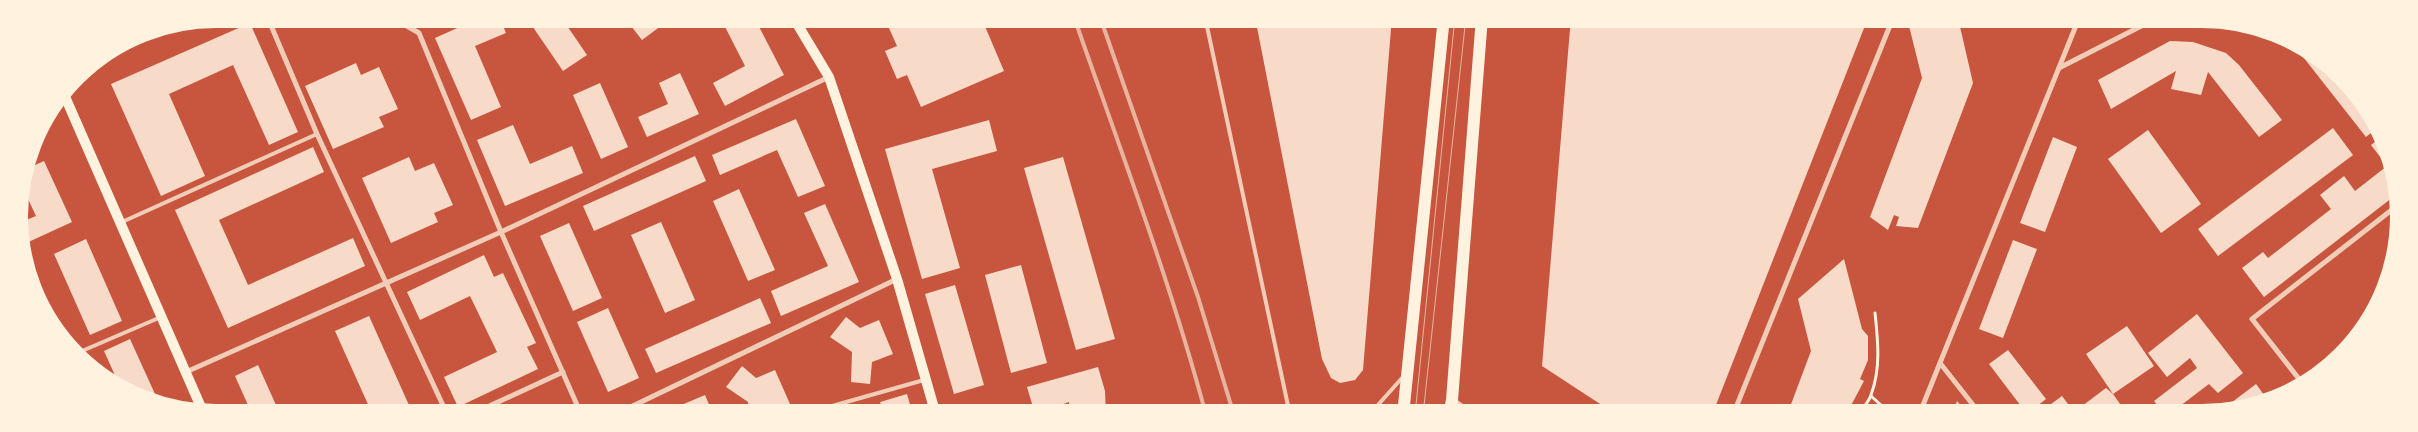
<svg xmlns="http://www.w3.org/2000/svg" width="2418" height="432" font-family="'Fira Sans',sans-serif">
<rect width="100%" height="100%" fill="#c8553d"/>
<g fill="#f7dbc8">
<polygon points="484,16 499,16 506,33 475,46 501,107 471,120 435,38"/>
<polygon points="526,17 561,17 587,55 563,71"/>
<polygon points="624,17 660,17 665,23 642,40"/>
<polygon points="720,17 754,17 784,75 725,106 713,83 745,66"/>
<polygon points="884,17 981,17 1004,71 921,107 907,75 897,79 885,51 897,46"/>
<polygon points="1255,17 1392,17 1363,370 1355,380 1340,383 1331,378 1322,359"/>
<polygon points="1571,17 1868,18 1712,415 1617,415 1542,366"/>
<polygon points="1907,18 1958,18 1973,83 1918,228 1896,226 1899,217 1894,215 1888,230 1870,217 1922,78"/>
<polygon points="250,23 298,132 269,145 233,65 169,94 205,176 161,196 111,84"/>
<polygon points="2289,39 2302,43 2360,94 2377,128 2366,137"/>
<polygon points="2170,41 2193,42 2226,53 2239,65 2282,120 2259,137 2208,72 2201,95 2171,89 2176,71 2111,109 2098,80"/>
<polygon points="356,63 361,75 379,67 398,109 379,117 384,127 333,149 305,86"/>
<polygon points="680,73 699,114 647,137 638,117 668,104 659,83"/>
<polygon points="600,83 628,147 601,159 573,95"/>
<polygon points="796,119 825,186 798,197 777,150 720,175 712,155"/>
<polygon points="989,120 997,151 932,169 960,268 922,279 885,149"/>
<polygon points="513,125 530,164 572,146 583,173 505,206 477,140"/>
<polygon points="2333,128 2353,155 2218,256 2198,229"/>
<polygon points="2148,130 2201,204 2161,233 2108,159"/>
<polygon points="2053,137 2077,147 2045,232 2020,223"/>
<polygon points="2381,137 2395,164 2397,194 2264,297 2242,268 2263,252 2268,258 2331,209 2320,195 2344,176 2355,191 2387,166 2371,145"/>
<polygon points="313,147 324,172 219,220 248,285 353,238 365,266 228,328 175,210"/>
<polygon points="695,156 706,181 594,231 583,206"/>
<polygon points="409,157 415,171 434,163 453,205 434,213 438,222 391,243 362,178"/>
<polygon points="1063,157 1115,339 1076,350 1024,168"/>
<polygon points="44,161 72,222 22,245 19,223 36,216 21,184 24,170"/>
<polygon points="739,189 775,270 748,281 713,201"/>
<polygon points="825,204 859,282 781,316 771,291 828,266 804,213"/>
<polygon points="661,222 695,300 665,313 631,235"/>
<polygon points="569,223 602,298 573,311 540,236"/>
<polygon points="86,239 122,321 90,335 54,254"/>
<polygon points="2013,240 2037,249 2003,338 1979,329"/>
<polygon points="484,255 494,277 503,273 536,343 527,347 538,369 458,407 444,377 497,352 470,296 420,320 407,292"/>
<polygon points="1844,259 1862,329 1868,336 1868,360 1860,379 1864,381 1846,415 1787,415 1811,351 1798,299"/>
<polygon points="1021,265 1047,363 1011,373 985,275"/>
<polygon points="955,285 984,385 954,394 925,294"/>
<polygon points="760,298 771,323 656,373 645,349"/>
<polygon points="608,308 639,378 608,392 577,322"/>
<polygon points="2197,314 2243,373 2218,393 2209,384 2180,406 2186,415 2165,415 2154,401 2197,368 2190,358 2167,377 2148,353"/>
<polygon points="369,316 413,414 365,414 371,411 335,331"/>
<polygon points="846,317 860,328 879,320 893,354 872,362 870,384 851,382 852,352 830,337"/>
<polygon points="2127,326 2154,366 2113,394 2086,354"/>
<polygon points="130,339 160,405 127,395 122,391 104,351"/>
<polygon points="2008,350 2046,399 2027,414 1989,364"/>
<polygon points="258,365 280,414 252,414 235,376"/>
<polygon points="742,366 756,378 775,370 790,404 769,411 768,414 748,414 748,402 726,387"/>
<polygon points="1098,367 1105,391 1106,415 1070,415 1069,402 1035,414 1027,387"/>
<polygon points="2256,384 2270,403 2215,415"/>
<polygon points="2106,388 2113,394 2128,415 2088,415 2082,406"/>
<polygon points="907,394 913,415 884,414 880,402"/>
<polygon points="705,395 713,414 660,414"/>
<polygon points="2062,396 2076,415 2036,415"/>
<polygon points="1957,401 1968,415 1952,415"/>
<polygon points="560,405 564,414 540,414"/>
<polygon points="998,405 1000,415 968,415 968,414"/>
</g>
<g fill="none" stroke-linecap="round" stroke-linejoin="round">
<g stroke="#fff3e0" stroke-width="3">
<polyline points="1871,396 1892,415"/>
<path d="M 1859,415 C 1862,408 1869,402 1871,395 C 1881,368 1878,341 1875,313"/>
</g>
<g stroke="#f1ccb7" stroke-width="4">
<polyline points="1205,17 1290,415"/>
<polyline points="122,222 317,134"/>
<polyline points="75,354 161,317"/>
<polyline points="812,414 818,410 924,380"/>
<polyline points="1369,415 1402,378"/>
</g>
<g stroke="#f1ccb7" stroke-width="5">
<polyline points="267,16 317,134 447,414"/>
<polyline points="380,16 393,18 410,16"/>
<polyline points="393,18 419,33 501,232 581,414"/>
<polyline points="98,59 185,22"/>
<polyline points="2059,68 2157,18"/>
<polyline points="1940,363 1981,415"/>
<polyline points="186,372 501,232 829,77"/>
<polyline points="2303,384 2252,319 2398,205"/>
<polyline points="1453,400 1475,415"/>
<polyline points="472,414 563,372"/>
<polyline points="616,414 897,279"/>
<polyline points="1733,415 1893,18"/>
<polyline points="1919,415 2079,18"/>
</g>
<g stroke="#fff3e0" stroke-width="10">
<polyline points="793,17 829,77 897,279 936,415"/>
<polyline points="63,92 204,414"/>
</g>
<g stroke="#fff3e0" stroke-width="12">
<polyline points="1403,415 1444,17"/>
<polyline points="1449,415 1452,400 1482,17"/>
</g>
<g stroke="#e9b49f" stroke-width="1">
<polyline points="1415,415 1455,17"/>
<polyline points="1423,415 1466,17"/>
</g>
<g stroke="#e9b49f" stroke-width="4">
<path d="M 1074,17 C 1120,149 1170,280 1206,415"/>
<polyline points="1100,17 1198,297 1234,415"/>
</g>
</g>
<path d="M0 0H2418V432H0ZM216 25H2202A191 191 0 0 1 2393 216V216A191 191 0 0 1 2202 407H216A191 191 0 0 1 25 216V216A191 191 0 0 1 216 25Z" fill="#fff3e0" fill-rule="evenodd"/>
<path fill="none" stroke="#fff3e0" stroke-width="6" d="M216 25H2202A191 191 0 0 1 2393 216V216A191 191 0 0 1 2202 407H216A191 191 0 0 1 25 216V216A191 191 0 0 1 216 25Z"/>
</svg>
